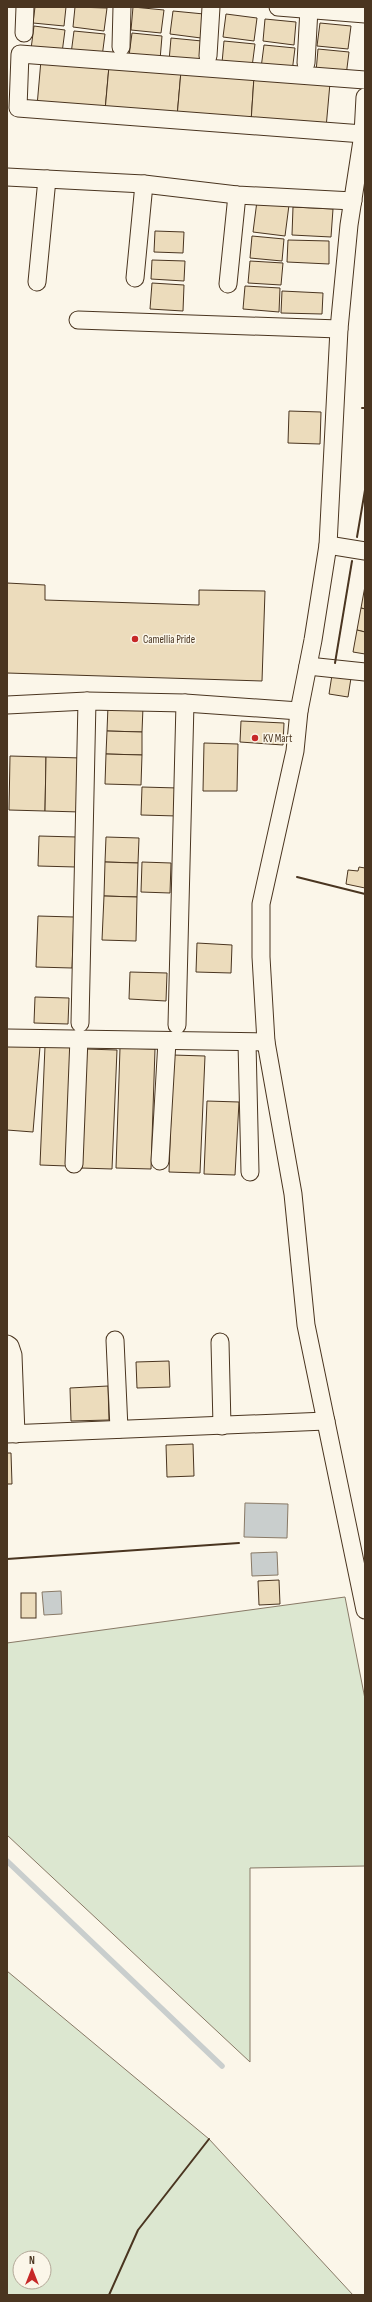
<svg xmlns="http://www.w3.org/2000/svg" width="372" height="2302" font-family="'Sofia Sans Condensed',sans-serif">
<rect width="100%" height="100%" fill="#fbf6e9"/>
<g fill="#dce7d0" stroke="#887966" fill-rule="evenodd">
<polygon points="345,1597 365,1699 365,1866 250,1868 250,2062 7,1835 7,1643"/>
<path d="M 7,1971 L 209,2139 L 353,2295 L 7,2295 ZM 20,2258 L 44,2258 L 44,2282 L 20,2282 Z"/>
</g>
<g fill="#c9cecd" stroke="#887966">
<polygon points="245,1503 288,1504 287,1538 244,1537"/>
<polygon points="277,1552 278,1575 252,1576 251,1553"/>
<polygon points="61,1591 62,1614 44,1615 42,1592"/>
</g>
<g fill="none" stroke-linecap="round" stroke-linejoin="round">
<polyline stroke="#c9cecd" stroke-width="5.5" points="7,1861 222,2066"/>
</g>
<g fill="#ecdcbc" stroke="#4a3520">
<polygon points="35,7 66,7 64,26 33,23"/>
<polygon points="75,7 107,8 104,31 73,27"/>
<polygon points="133,7 164,10 161,33 131,30"/>
<polygon points="173,11 204,14 201,38 170,34"/>
<polygon points="226,14 257,18 254,41 223,37"/>
<polygon points="265,19 296,22 294,45 263,41"/>
<polygon points="320,23 351,26 348,49 317,46"/>
<polygon points="34,26 65,30 62,53 31,49"/>
<polygon points="74,31 105,34 102,57 71,54"/>
<polygon points="132,33 162,36 160,60 129,56"/>
<polygon points="171,38 202,41 199,64 169,61"/>
<polygon points="224,41 255,44 252,67 222,63"/>
<polygon points="264,45 295,48 292,72 261,68"/>
<polygon points="318,49 349,52 346,76 316,72"/>
<polygon points="41,60 109,66 105,111 37,106"/>
<polygon points="109,66 181,71 177,117 105,111"/>
<polygon points="181,71 254,77 251,122 177,117"/>
<polygon points="254,77 330,83 326,128 251,122"/>
<polygon points="257,201 289,205 285,236 253,232"/>
<polygon points="293,207 333,209 331,237 292,235"/>
<polygon points="155,231 184,232 183,253 154,252"/>
<polygon points="252,236 284,239 282,261 250,258"/>
<polygon points="288,240 329,241 329,264 287,262"/>
<polygon points="152,260 185,261 184,281 151,279"/>
<polygon points="250,261 283,263 281,285 248,283"/>
<polygon points="152,283 184,285 183,311 150,309"/>
<polygon points="245,286 280,288 279,312 243,309"/>
<polygon points="282,291 323,293 322,314 281,313"/>
<polygon points="289,411 321,412 320,444 288,443"/>
<polygon points="7,583 45,585 45,600 199,605 199,590 265,591 262,681 7,673"/>
<polygon points="365,586 365,609 361,608"/>
<polygon points="361,608 365,609 365,632 357,630"/>
<polygon points="357,630 365,632 365,654 353,652"/>
<polygon points="332,675 351,678 348,697 329,694"/>
<polygon points="108,706 143,707 142,732 107,731"/>
<polygon points="241,721 284,723 283,745 240,742"/>
<polygon points="107,731 142,732 142,755 106,754"/>
<polygon points="204,743 238,744 237,791 203,791"/>
<polygon points="106,754 142,755 141,785 105,784"/>
<polygon points="10,756 46,757 45,811 9,810"/>
<polygon points="46,757 82,758 80,812 45,811"/>
<polygon points="142,787 178,788 177,816 141,815"/>
<polygon points="39,836 77,837 76,867 38,866"/>
<polygon points="106,837 139,838 138,863 105,862"/>
<polygon points="105,862 138,863 137,897 104,896"/>
<polygon points="142,862 171,863 170,893 141,892"/>
<polygon points="359,867 365,868 365,888 346,884 348,870 358,871"/>
<polygon points="104,896 137,897 136,941 102,940"/>
<polygon points="38,916 74,917 72,968 36,967"/>
<polygon points="197,943 232,945 231,973 196,972"/>
<polygon points="130,972 167,973 166,1001 129,999"/>
<polygon points="35,997 69,998 68,1024 34,1023"/>
<polygon points="7,1044 40,1047 33,1132 7,1130"/>
<polygon points="45,1046 72,1047 67,1166 40,1165"/>
<polygon points="120,1048 155,1049 151,1169 116,1168"/>
<polygon points="86,1049 117,1050 112,1169 81,1168"/>
<polygon points="173,1055 205,1056 200,1173 169,1172"/>
<polygon points="207,1101 239,1102 235,1175 204,1174"/>
<polygon points="169,1361 170,1387 137,1388 136,1362"/>
<polygon points="108,1386 109,1420 71,1421 70,1388"/>
<polygon points="193,1444 194,1476 167,1477 166,1445"/>
<polygon points="7,1453 11,1453 12,1484 7,1484"/>
<polygon points="279,1580 280,1604 259,1605 258,1581"/>
<rect x="21" y="1593" width="15" height="25"/>
</g>
<g fill="none" stroke-linecap="round" stroke-linejoin="round">
<defs>
<g id="street">
<polyline points="278,7 365,14"/>
<polyline points="24,33 25,7"/>
<polyline points="121,47 122,7"/>
<polyline points="208,56 211,7"/>
<polyline points="306,63 309,9"/>
<polyline points="365,97 363,134 349,225 339,329 328,545 313,640 299,711 295,751 261,904 261,957 266,1042 293,1194 306,1325 365,1610"/>
<polyline points="363,134 18,108 20,54 365,80"/>
<polyline points="7,177 144,184 237,195 353,201"/>
<polyline points="135,278 144,184"/>
<polyline points="37,282 47,179"/>
<polyline points="228,284 237,195"/>
<polyline points="78,320 339,329"/>
<polyline points="328,545 365,551"/>
<polyline points="308,666 365,672"/>
<polyline points="7,705 87,701 185,703 299,711"/>
<polyline points="80,1023 87,701"/>
<polyline points="177,1025 185,703"/>
<polyline points="7,1038 266,1042"/>
<polyline points="247,1043 250,1172"/>
<polyline points="160,1161 167,1041"/>
<polyline points="74,1164 79,1038"/>
<polyline points="115,1340 119,1429"/>
<polyline points="220,1342 222,1426"/>
<polyline points="7,1344 10,1346 13,1355 16,1434"/>
<polyline points="7,1434 326,1421"/>
</g>
</defs>
<use href="#street" stroke="#4a3520" stroke-width="19"/>
<use href="#street" stroke="#fbf6e9" stroke-width="17"/>
<g stroke="#4a3520" stroke-width="2">
<polyline points="362,408 365,408"/>
<polyline points="357,537 365,490"/>
<polyline points="335,663 352,561"/>
<polyline points="297,877 365,894"/>
<polyline points="7,1559 239,1543"/>
<polyline points="109,2295 138,2230 209,2139"/>
</g>
</g>
<g fill="#c62828" stroke="#fbf6e9" stroke-width="1.5">
<circle cx="135" cy="639" r="4"/>
<circle cx="255" cy="738" r="4"/>
</g>
<g text-anchor="middle" stroke-width="3" stroke-linejoin="round" paint-order="stroke">
<g font-size="11" fill="#4a3520" stroke="#fbf6e9" text-anchor="start">
<text x="143" y="643">Camellia Pride</text>
<text x="263" y="742">KV Mart</text>
</g>
</g>
<rect width="372" height="2302" fill="none" stroke="#4a3520" stroke-width="16"/>
<g transform="translate(32 2270)"><circle r="19" fill="#fbf6e9" stroke="#b4a999"/>
<path d="M0-3L7 15L0 10L-7 15Z" fill="#c62828"/>
<text y="-6" font-size="11" font-weight="bold" text-anchor="middle" fill="#4a3520">N</text>
</g>
</svg>
